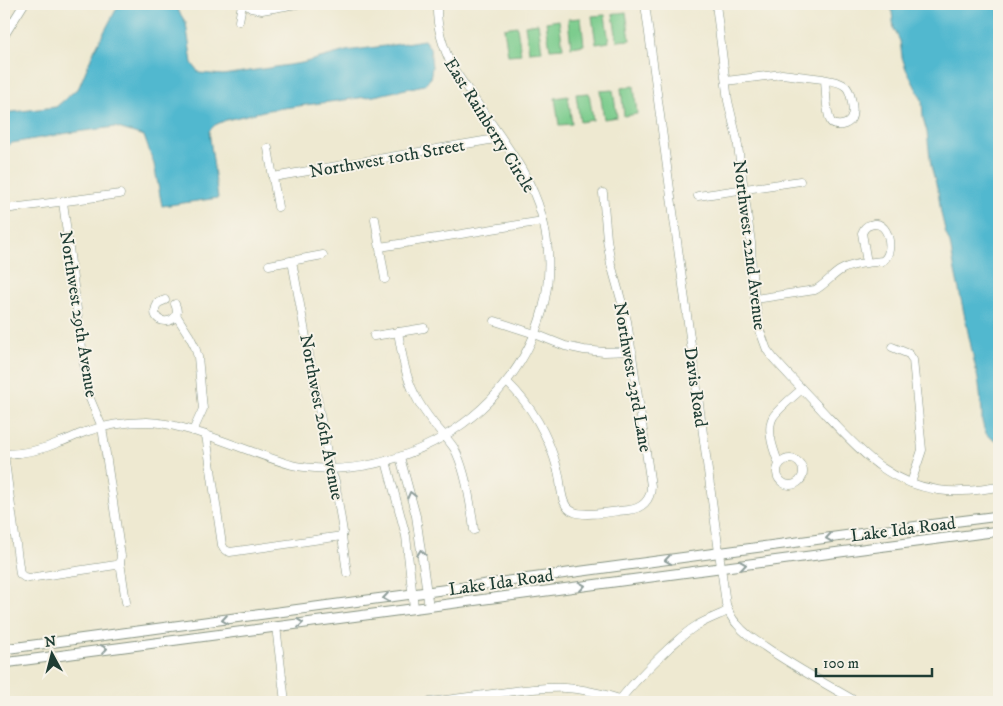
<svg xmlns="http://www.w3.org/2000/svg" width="1003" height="706" font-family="'IM FELL DW Pica',serif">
<rect width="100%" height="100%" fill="#f7f3e8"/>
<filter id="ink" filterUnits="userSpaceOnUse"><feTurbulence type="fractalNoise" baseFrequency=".02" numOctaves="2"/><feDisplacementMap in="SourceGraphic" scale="10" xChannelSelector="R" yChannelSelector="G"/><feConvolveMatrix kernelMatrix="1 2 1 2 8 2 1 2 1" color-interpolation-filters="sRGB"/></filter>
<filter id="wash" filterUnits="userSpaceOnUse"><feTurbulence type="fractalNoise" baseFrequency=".0096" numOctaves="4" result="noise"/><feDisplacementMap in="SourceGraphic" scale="20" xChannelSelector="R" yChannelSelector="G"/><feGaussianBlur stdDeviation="1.12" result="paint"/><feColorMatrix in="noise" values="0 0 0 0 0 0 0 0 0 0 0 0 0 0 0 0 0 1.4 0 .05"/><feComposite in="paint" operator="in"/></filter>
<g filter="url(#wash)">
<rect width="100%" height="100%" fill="#eee9d1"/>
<g fill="#7ccc8d" stroke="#4e8460">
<polygon points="626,12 630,40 617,41 613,14"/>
<polygon points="605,15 609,42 596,44 592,16"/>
<polygon points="581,18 584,45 571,47 568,19"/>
<polygon points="559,20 563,48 550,49 546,22"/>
<polygon points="538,23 542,51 529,52 525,25"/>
<polygon points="517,26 521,54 508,55 504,28"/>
<polygon points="634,86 637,114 624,116 621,88"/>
<polygon points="613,90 617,117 604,119 600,91"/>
<polygon points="589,93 593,120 580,122 576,94"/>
<polygon points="568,96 572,124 559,125 555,98"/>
</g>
<g fill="#51b8cf" stroke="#387a82">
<polygon points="119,4 174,4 186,23 192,63 199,73 223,75 302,63 346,51 393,45 424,40 430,48 432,67 430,79 424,85 374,96 268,110 226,120 215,125 209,131 218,198 162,206 154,164 144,136 115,127 68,133 12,143 4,148 4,113 56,107 79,87 94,51"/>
<polygon points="891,4 999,4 999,442 994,440 987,435 984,429 982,421 982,411 979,384 954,266 950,243 946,234 941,213 938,191 931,166 927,132 923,118 922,100 906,69 902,57 900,41 894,29"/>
</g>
</g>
<g filter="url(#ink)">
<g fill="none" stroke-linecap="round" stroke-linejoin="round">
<defs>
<g id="minor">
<polyline points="245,4 251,8 262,10 297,4"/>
<path d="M 645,4 L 726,604 C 728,611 731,618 737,624 C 744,633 754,640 764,646 C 794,667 826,684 857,702"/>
<path d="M 716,4 L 728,101 L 737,139 L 744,190 L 751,243 L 752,275 L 759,328 L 767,350 L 774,359 C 792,379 811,398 829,418 C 863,453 887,482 938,490 C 959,493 979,490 999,487"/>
<polyline points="239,21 242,4"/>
<polyline points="4,36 24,4"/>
<path d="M 726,81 L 782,74 L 823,79 C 830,81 839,81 845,86 C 851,90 855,112 851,119 C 848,125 836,128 831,122 C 826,114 826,90 825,80"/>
<polyline points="268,148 278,207"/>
<polyline points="273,177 501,138"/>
<polyline points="698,196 800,181"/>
<polyline points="63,202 88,394 102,427 121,556 120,562 126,602"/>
<polyline points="4,209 120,194"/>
<polyline points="375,219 385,279"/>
<polyline points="380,247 543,221"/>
<polyline points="292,261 330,469 335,481 343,532 342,536 347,573"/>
<polyline points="269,265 323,255"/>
<path d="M 755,299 L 815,290 C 825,285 832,275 841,270 C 852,263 869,263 882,261 C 896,254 889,217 870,225 C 865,226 864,229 862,233 L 867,263"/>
<path d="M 165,300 L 158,303 C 144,327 186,327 175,304"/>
<polyline points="176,315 190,337 195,347 198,357 203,409 193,431"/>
<polyline points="495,321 535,334 565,346 584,350 604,352 632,351"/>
<path d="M 398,332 C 402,354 405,376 415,395 C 420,406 427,415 434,424 C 441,432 448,439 454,448 C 466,469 471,505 474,530"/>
<polyline points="374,336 424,328"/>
<polyline points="892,347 909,354 913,360 922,450 911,483"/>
<path d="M 507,382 C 533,407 549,437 558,471 C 562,484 559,507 574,512 C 585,517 615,511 628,510 C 642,509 651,500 651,486 L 627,321 L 611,264 L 607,239 L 603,193"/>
<polyline points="206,435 222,545 225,550 230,552 342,536"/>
<path d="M 4,454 C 23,454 42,450 60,442 C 69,439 77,435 85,432 C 105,425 125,422 147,422 C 162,422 176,426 190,430 C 225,440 257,455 292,465 C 303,468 316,468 327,469 C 459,469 580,348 541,213 C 532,181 513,155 494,127 C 480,108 467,88 453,68 C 443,48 436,27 437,4"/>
<polyline points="4,454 20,574 24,577 29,578 116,565 120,562"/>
<polyline points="400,457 416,516 429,607"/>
<circle cx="790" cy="472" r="13"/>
<polyline points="386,461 406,536 414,608"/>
<path d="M 779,464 C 774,452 766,429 773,417 C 779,408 793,397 802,389"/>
<polyline points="276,626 285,702"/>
<path d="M 430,702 C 453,699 476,696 500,693 C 521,690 543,687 565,688 C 587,689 608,695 629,702"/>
<path d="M 618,702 C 633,683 651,665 669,648 C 678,640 686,632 696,626 C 706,620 717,616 728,611"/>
</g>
<g id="tertiary">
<polyline points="4,649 872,532 999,516"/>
<polyline points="4,663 870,548 999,531"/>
</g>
</defs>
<use href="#minor" stroke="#869382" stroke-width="9"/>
<use href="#tertiary" stroke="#869382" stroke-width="11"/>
<use href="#minor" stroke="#fff" stroke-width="8"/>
<use href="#tertiary" stroke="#fff" stroke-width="9"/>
</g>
<defs><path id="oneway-chevron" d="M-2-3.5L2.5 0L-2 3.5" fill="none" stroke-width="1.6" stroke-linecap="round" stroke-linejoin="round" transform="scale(1.25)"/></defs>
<g stroke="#8f9e9a">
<use href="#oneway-chevron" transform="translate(411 495) rotate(-104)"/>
<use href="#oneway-chevron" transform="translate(829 538) rotate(172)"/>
<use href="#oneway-chevron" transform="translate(421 553) rotate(-98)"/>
<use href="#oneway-chevron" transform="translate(668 560) rotate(172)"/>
<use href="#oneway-chevron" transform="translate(743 565) rotate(-8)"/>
<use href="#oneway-chevron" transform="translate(582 586) rotate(-8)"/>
<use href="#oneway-chevron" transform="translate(386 598) rotate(172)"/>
<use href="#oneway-chevron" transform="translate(225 620) rotate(172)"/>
<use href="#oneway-chevron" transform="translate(300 623) rotate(-7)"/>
<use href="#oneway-chevron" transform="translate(104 649) rotate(-8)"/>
</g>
</g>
<g text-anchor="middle" stroke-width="4" stroke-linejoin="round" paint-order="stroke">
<g font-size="18" fill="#1f3d34" stroke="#f7f3e8">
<text transform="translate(490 125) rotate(58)" y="6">East Rainberry Circle</text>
<text transform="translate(387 158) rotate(-10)" y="6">Northwest 10th Street</text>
<text transform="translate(750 245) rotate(83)" y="6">Northwest 22nd Avenue</text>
<text transform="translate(79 314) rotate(81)" y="6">Northwest 29th Avenue</text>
<text transform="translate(633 377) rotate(80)" y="6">Northwest 23rd Lane</text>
<text transform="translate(696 387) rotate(82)" y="6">Davis Road</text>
<text transform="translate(322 417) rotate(79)" y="6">Northwest 26th Avenue</text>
<text transform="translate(903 529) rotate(-7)" y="6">Lake Ida Road</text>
<text transform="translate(501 582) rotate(-8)" y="6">Lake Ida Road</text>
</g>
</g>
<rect width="1003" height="706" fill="none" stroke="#f7f3e8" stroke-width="20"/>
<g transform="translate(52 654) rotate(353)" stroke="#f7f3e8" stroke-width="4" paint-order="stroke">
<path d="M0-4L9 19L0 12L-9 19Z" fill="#1f3d34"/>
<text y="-8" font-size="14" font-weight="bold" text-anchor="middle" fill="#1f3d34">N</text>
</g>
<path d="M816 668v8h116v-8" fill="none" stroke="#1f3d34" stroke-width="2.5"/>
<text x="823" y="668" font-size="15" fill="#1f3d34" stroke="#f7f3e8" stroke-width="4" paint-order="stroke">100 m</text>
</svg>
